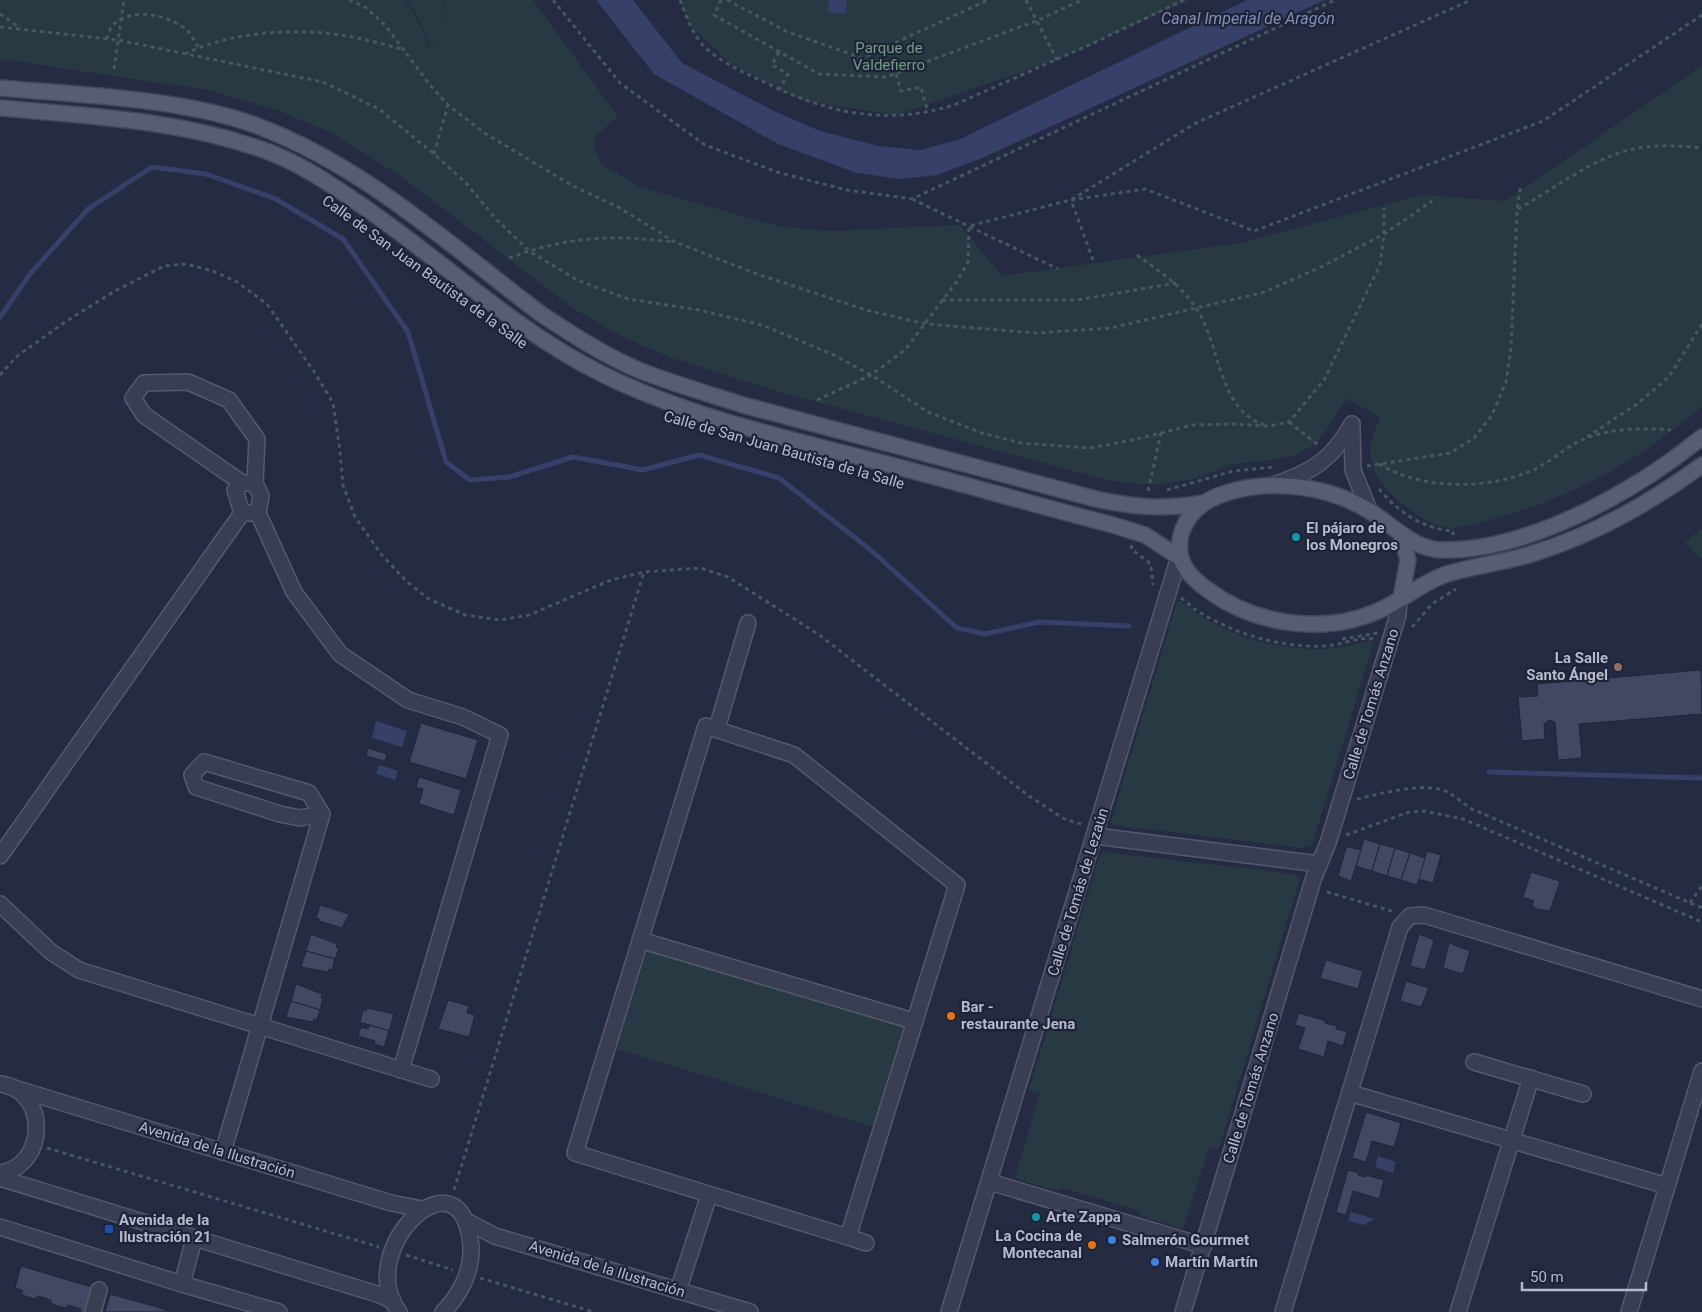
<svg xmlns="http://www.w3.org/2000/svg" width="1702" height="1312" font-family="Roboto,sans-serif">
<rect width="100%" height="100%" fill="#252b43"/>
<g fill="#273a44">
<path d="M 0,0 L 403,0 L 413,10 L 429,46 L 438,47 L 445,0 L 533,0 L 618,117 L 597,134 L 593,145 L 602,165 L 640,187 L 781,227 L 831,231 L 960,225 L 1002,276 L 1241,243 L 1422,195 L 1505,201 L 1702,66 L 1702,406 C 1640,461 1573,497 1493,519 C 1479,523 1459,530 1444,527 C 1425,523 1411,511 1396,498 C 1379,485 1366,461 1372,438 C 1374,431 1378,424 1380,417 L 1347,398 C 1335,414 1327,435 1310,447 C 1285,464 1258,458 1230,465 C 1219,468 1209,474 1198,477 C 1161,487 1137,486 1100,478 L 776,391 L 672,358 L 625,338 L 574,309 L 402,177 L 330,132 L 277,110 L 208,90 L 0,59 Z"/>
<polygon points="405,0 444,0 438,46 430,45 414,9"/>
<polygon points="680,0 1189,0 1057,60 897,115 804,101 731,64 690,25"/>
<polygon points="1702,528 1702,561 1685,542"/>
<path d="M 1180,601 C 1220,634 1272,650 1324,649 C 1339,649 1355,644 1369,641 L 1373,644 L 1312,845 L 1303,848 L 1120,826 L 1114,825 L 1111,821 L 1177,602 Z"/>
<polygon points="1103,852 1294,874 1300,878 1219,1149 1209,1147 1183,1229 1141,1216 1137,1210 1063,1188 1057,1191 1015,1178 1040,1093 1029,1090 1100,854"/>
<polygon points="647,951 903,1027 873,1127 617,1049"/>
</g>
<g fill="#364069">
<polygon points="596,0 633,0 682,63 774,111 820,131 879,146 920,150 958,140 1247,0 1325,0 980,159 937,175 900,179 857,173 778,144 654,74"/>
<polygon points="829,0 847,0 845,14 828,12"/>
<polygon points="376,721 407,731 402,747 372,738"/>
<polygon points="379,765 398,771 395,780 376,774"/>
<polygon points="1378,1156 1396,1162 1393,1173 1375,1167"/>
<polygon points="1351,1212 1375,1219 1363,1225 1348,1221"/>
</g>
<g fill="none" stroke-linecap="round" stroke-linejoin="round">
<g stroke="#364069" stroke-width="5">
<polyline points="0,317 30,274 88,209 152,167 206,174 276,199 343,239 408,332 446,462 470,480 509,477 573,457 643,470 699,455 779,478 873,552 957,628 985,634 1039,622 1129,626"/>
<polyline points="1489,772 1702,778"/>
</g>
</g>
<g fill="#424863" stroke="#20253a">
<polygon points="1701,670 1702,714 1579,724 1582,758 1558,760 1555,722 1549,720 1544,724 1545,739 1522,741 1518,697 1538,696 1537,684"/>
<polygon points="421,723 478,740 466,779 409,762"/>
<polygon points="368,748 387,754 385,761 366,756"/>
<polygon points="419,777 461,790 454,815 419,804 423,789 416,787"/>
<polygon points="1364,839 1380,844 1372,871 1356,866"/>
<polygon points="1380,844 1395,848 1387,876 1372,871"/>
<polygon points="1349,847 1361,850 1351,881 1338,876 1346,848"/>
<polygon points="1395,848 1410,853 1401,880 1387,876"/>
<polygon points="1427,851 1441,855 1433,883 1418,879"/>
<polygon points="1410,853 1425,858 1417,885 1401,880"/>
<polygon points="1531,872 1560,881 1550,911 1536,909 1532,905 1534,901 1523,897"/>
<polygon points="320,905 349,914 342,928 319,921 319,919 316,918"/>
<polygon points="311,934 337,944 336,947 339,948 335,959 306,951"/>
<polygon points="1419,934 1434,940 1425,970 1410,966"/>
<polygon points="1449,943 1470,951 1463,974 1443,968"/>
<polygon points="306,951 335,959 332,970 329,969 328,972 301,967"/>
<polygon points="1326,960 1363,971 1358,989 1320,978"/>
<polygon points="1406,981 1429,988 1421,1007 1400,1001"/>
<polygon points="296,984 322,994 321,998 323,998 320,1010 291,1001"/>
<polygon points="448,1000 469,1006 467,1013 475,1015 469,1037 438,1029"/>
<polygon points="291,1001 320,1010 317,1020 314,1019 313,1022 286,1017"/>
<polygon points="367,1008 394,1014 389,1031 360,1022 363,1010 366,1011"/>
<polygon points="1299,1013 1326,1021 1325,1023 1337,1026 1336,1029 1347,1032 1343,1046 1328,1041 1324,1057 1298,1049 1305,1028 1295,1025"/>
<polygon points="369,1025 389,1031 384,1047 374,1044 375,1041 358,1036 361,1027 368,1029"/>
<polygon points="1366,1112 1401,1123 1394,1147 1372,1141 1366,1162 1352,1158"/>
<polygon points="1348,1170 1359,1173 1358,1175 1365,1177 1366,1175 1384,1180 1379,1199 1353,1191 1346,1215 1336,1212"/>
<polygon points="21,1266 95,1288 89,1312 80,1312 81,1309 68,1305 65,1308 57,1306 51,1303 51,1300 38,1296 35,1299 22,1295 22,1290 15,1288"/>
<polygon points="110,1294 157,1307 170,1312 105,1312"/>
</g>
<g fill="none" stroke-linecap="round" stroke-linejoin="round">
<defs>
<g id="minor">
<polyline points="1352,428 1353,470 1369,510"/>
<polyline points="242,483 144,415 133,398 144,383 188,382 229,400 257,439 255,483"/>
<path d="M 1273,485 C 1312,472 1332,460 1352,424"/>
<polyline points="258,513 242,513 235,490 242,483 255,483 261,496 258,513 294,592 340,654 408,700 463,717 500,735 401,1070"/>
<polygon points="706,726 794,755 957,885 848,1237 575,1153"/>
<polyline points="717,728 748,623"/>
<polyline points="1095,836 1319,864"/>
<polyline points="0,856 242,513"/>
<polyline points="0,904 51,952 79,970 431,1079"/>
<polyline points="640,940 913,1021"/>
<polyline points="1474,1062 1583,1094"/>
<path d="M 0,1084 C 49,1090 48,1166 0,1173"/>
<polyline points="11,1087 391,1203 422,1209"/>
<polyline points="1350,1093 1667,1186"/>
<polyline points="223,1152 322,814 309,793 204,762 192,775 196,787 280,814 300,818 322,814"/>
<polyline points="0,1178 380,1295 393,1301"/>
<polyline points="990,1182 1204,1246"/>
<polyline points="466,1221 495,1236 750,1312"/>
<polyline points="0,1227 182,1284"/>
<polyline points="848,1237 866,1243"/>
<polyline points="194,1239 182,1284 279,1312"/>
<polyline points="678,1291 709,1195"/>
<polyline points="93,1312 99,1290"/>
<path d="M 399,1312 C 352,1249 463,1143 471,1247 C 472,1272 460,1295 443,1312"/>
<polyline points="949,1312 1179,557"/>
<polyline points="1183,1312 1314,877 1328,843 1398,615 1399,600"/>
<polyline points="1283,1312 1400,927 1410,916 1424,915 1702,999"/>
<polyline points="1458,1312 1531,1078"/>
<polyline points="1629,1312 1702,1071"/>
</g>
<g id="major">
<path d="M 0,88 C 79,95 180,98 255,125 C 363,165 450,245 541,314 C 573,335 605,356 641,371 C 674,384 709,394 743,405 L 1096,499 C 1132,507 1165,510 1202,503"/>
<path d="M 0,108 C 90,116 183,120 269,152 C 301,164 330,184 358,203 C 440,258 513,330 602,374 C 689,417 785,438 879,462 C 957,482 1035,505 1113,525 L 1145,535 L 1179,557"/>
<path d="M 1702,437 C 1637,490 1530,551 1443,550 C 1414,550 1394,526 1371,512 C 1330,486 1272,478 1226,493 C 1204,500 1187,512 1181,535 C 1175,560 1188,576 1208,590 C 1255,625 1324,635 1378,611 C 1402,601 1422,582 1447,574 C 1473,566 1501,563 1528,555 C 1592,536 1649,504 1702,465"/>
<polyline points="1401,598 1408,560 1401,534"/>
</g>
</defs>
<use href="#minor" stroke="#55596d" stroke-width="18"/>
<use href="#major" stroke="#43475c" stroke-width="18"/>
<g stroke="#455760" stroke-width="3" stroke-dasharray="4 4" stroke-linecap="butt">
<polyline points="349,0 365,7 385,25 430,85 448,105 486,134 573,186 618,207 675,242 757,274 866,310 926,324 1036,333 1111,328 1265,292 1325,265 1384,234 1432,201"/>
<polyline points="553,0 620,83 705,145 780,173 847,190 912,199 1335,0"/>
<path d="M 680,0 C 686,15 691,31 702,44 C 717,60 740,71 760,80 C 824,112 883,127 954,105 L 1087,46 L 1184,0"/>
<polyline points="721,0 714,15 819,74 886,77 1036,21 1082,0"/>
<polyline points="727,0 788,32 862,58 988,0"/>
<polyline points="1026,0 1057,60"/>
<polyline points="0,14 20,28"/>
<polyline points="0,27 118,40 323,82 379,109 434,154 466,183 496,219 529,251 577,280 628,299 699,310 762,325 832,354 871,375 928,412 982,433 1021,443 1090,448 1137,439 1192,425 1230,424 1270,426 1289,422 1324,380 1380,265 1384,234 1384,208"/>
<path d="M 107,39 C 108,35 110,28 113,25 C 132,6 170,15 188,31 C 192,35 195,42 198,47"/>
<polyline points="779,52 772,65 788,74 779,90"/>
<path d="M 185,54 C 229,32 297,27 346,36 C 366,39 386,45 405,50"/>
<polyline points="114,69 124,0"/>
<polyline points="896,74 901,91 921,87 928,112"/>
<polyline points="434,154 448,105"/>
<polyline points="912,199 1058,269"/>
<path d="M 1518,209 C 1552,190 1585,164 1622,152 C 1647,144 1676,145 1702,148"/>
<path d="M 1137,255 C 1160,272 1180,284 1196,308 C 1221,344 1217,410 1265,425"/>
<path d="M 509,258 C 565,237 613,234 672,242"/>
<polyline points="1093,260 1071,200 1145,189 1254,231 1543,121 1702,15"/>
<polyline points="942,300 1077,300 1176,283"/>
<polyline points="0,375 16,357 65,322 115,291 164,266 186,264 213,271 237,282 267,304 315,373 333,403 340,451 343,485 355,517 381,554 407,582 429,599 465,615 500,620 529,615 611,580 644,572 700,568 728,577 818,634 1029,796 1066,820 1082,824"/>
<polyline points="817,400 871,375 905,350 957,281 968,262 969,226 1071,200 1196,123 1471,0"/>
<polyline points="1289,422 1318,445"/>
<polyline points="1587,437 1637,404 1669,377 1702,324"/>
<path d="M 1379,464 C 1423,490 1485,490 1531,471 C 1550,463 1565,447 1584,439 C 1611,428 1642,428 1671,430"/>
<polyline points="1367,466 1450,453 1474,438 1492,415 1506,382 1511,348 1517,209 1521,184"/>
<path d="M 1379,489 C 1398,512 1423,529 1453,531 L 1453,535"/>
<polyline points="1167,490 1233,471 1275,467"/>
<polyline points="1148,491 1161,433"/>
<polyline points="1132,545 1131,549 1151,564 1153,585"/>
<path d="M 1181,598 C 1187,602 1192,608 1199,612 C 1237,635 1281,648 1326,646 C 1341,645 1360,636 1374,639"/>
<polyline points="1412,627 1432,604 1456,589"/>
<polyline points="1342,639 1378,633"/>
<path d="M 1357,799 C 1380,794 1428,780 1449,793 C 1457,798 1464,804 1472,809 L 1702,908"/>
<polyline points="1346,835 1409,812 1424,811 1463,819 1702,922"/>
<polyline points="1327,892 1395,912"/>
<polyline points="1690,903 1702,886"/>
<polyline points="47,1148 379,1247"/>
<polyline points="454,1190 644,572"/>
<polyline points="406,1255 453,1270"/>
<polyline points="480,1278 594,1312"/>
</g>
<use href="#minor" stroke="#393e53" stroke-width="15"/>
<use href="#major" stroke="#585d73" stroke-width="15"/>
</g>
<g fill="#0f9aa8" stroke="#1e2338" stroke-width="2">
<circle cx="1296" cy="537" r="5"/>
<circle cx="1036" cy="1217" r="5"/>
</g>
<circle fill="#8d6e63" stroke="#1e2338" stroke-width="2" cx="1618" cy="667" r="5"/>
<g fill="#e8710a" stroke="#1e2338" stroke-width="2">
<circle cx="951" cy="1016" r="5"/>
<circle cx="1092" cy="1245" r="5"/>
</g>
<rect fill="#1a4fb4" stroke="#1e2338" stroke-width="2" x="104" y="1224" width="10" height="10" rx="2.5"/>
<g fill="#3f7fe0" stroke="#1e2338" stroke-width="2">
<circle cx="1112" cy="1240" r="5"/>
<circle cx="1155" cy="1262" r="5"/>
</g>
<g text-anchor="middle" stroke-width="4.5" stroke-linejoin="round" paint-order="stroke">
<g font-size="15" fill="#6d9f83" stroke="#1e2338">
<text x="889" y="53">Parque de<tspan x="889" dy="17">Valdefierro</tspan></text>
</g>
<g font-size="15" fill="#b7bacc" stroke="#1e2338">
<text transform="translate(425 272) rotate(36)" y="5">Calle de San Juan Bautista de la Salle</text>
<text transform="translate(784 450) rotate(16)" y="5">Calle de San Juan Bautista de la Salle</text>
<text transform="translate(1371 704) rotate(-73)" y="5">Calle de Tomás Anzano</text>
<text transform="translate(1078 892) rotate(-73)" y="5">Calle de Tomás de Lezaún</text>
<text transform="translate(1251 1088) rotate(-73)" y="5">Calle de Tomás Anzano</text>
<text transform="translate(217 1150) rotate(17)" y="5">Avenida de la Ilustración</text>
<text transform="translate(607 1269) rotate(17)" y="5">Avenida de la Ilustración</text>
</g>
<g font-size="15" font-weight="bold" fill="#b7bacc" stroke="#1e2338" text-anchor="start">
<text x="1306" y="533">El pájaro de<tspan x="1306" dy="17">los Monegros</tspan></text>
<text x="1608" y="663" text-anchor="end">La Salle<tspan x="1608" dy="17">Santo Ángel</tspan></text>
<text x="961" y="1012">Bar -<tspan x="961" dy="17">restaurante Jena</tspan></text>
<text x="1046" y="1222">Arte Zappa</text>
<text x="119" y="1225">Avenida de la<tspan x="119" dy="17">Ilustración 21</tspan></text>
<text x="1082" y="1241" text-anchor="end">La Cocina de<tspan x="1082" dy="17">Montecanal</tspan></text>
<text x="1122" y="1245">Salmerón Gourmet</text>
<text x="1165" y="1267">Martín Martín</text>
</g>
<g font-size="16" font-style="italic" fill="#848fb9" stroke="#1e2338">
<text x="1248" y="24">Canal Imperial de Aragón</text>
</g>
</g>
<path d="M1522 1282v8h124v-8" fill="none" stroke="#b7bacc" stroke-width="2.5"/>
<text x="1530" y="1282" font-size="15" fill="#b7bacc" stroke="#1e2338" stroke-width="4" paint-order="stroke">50 m</text>
</svg>
